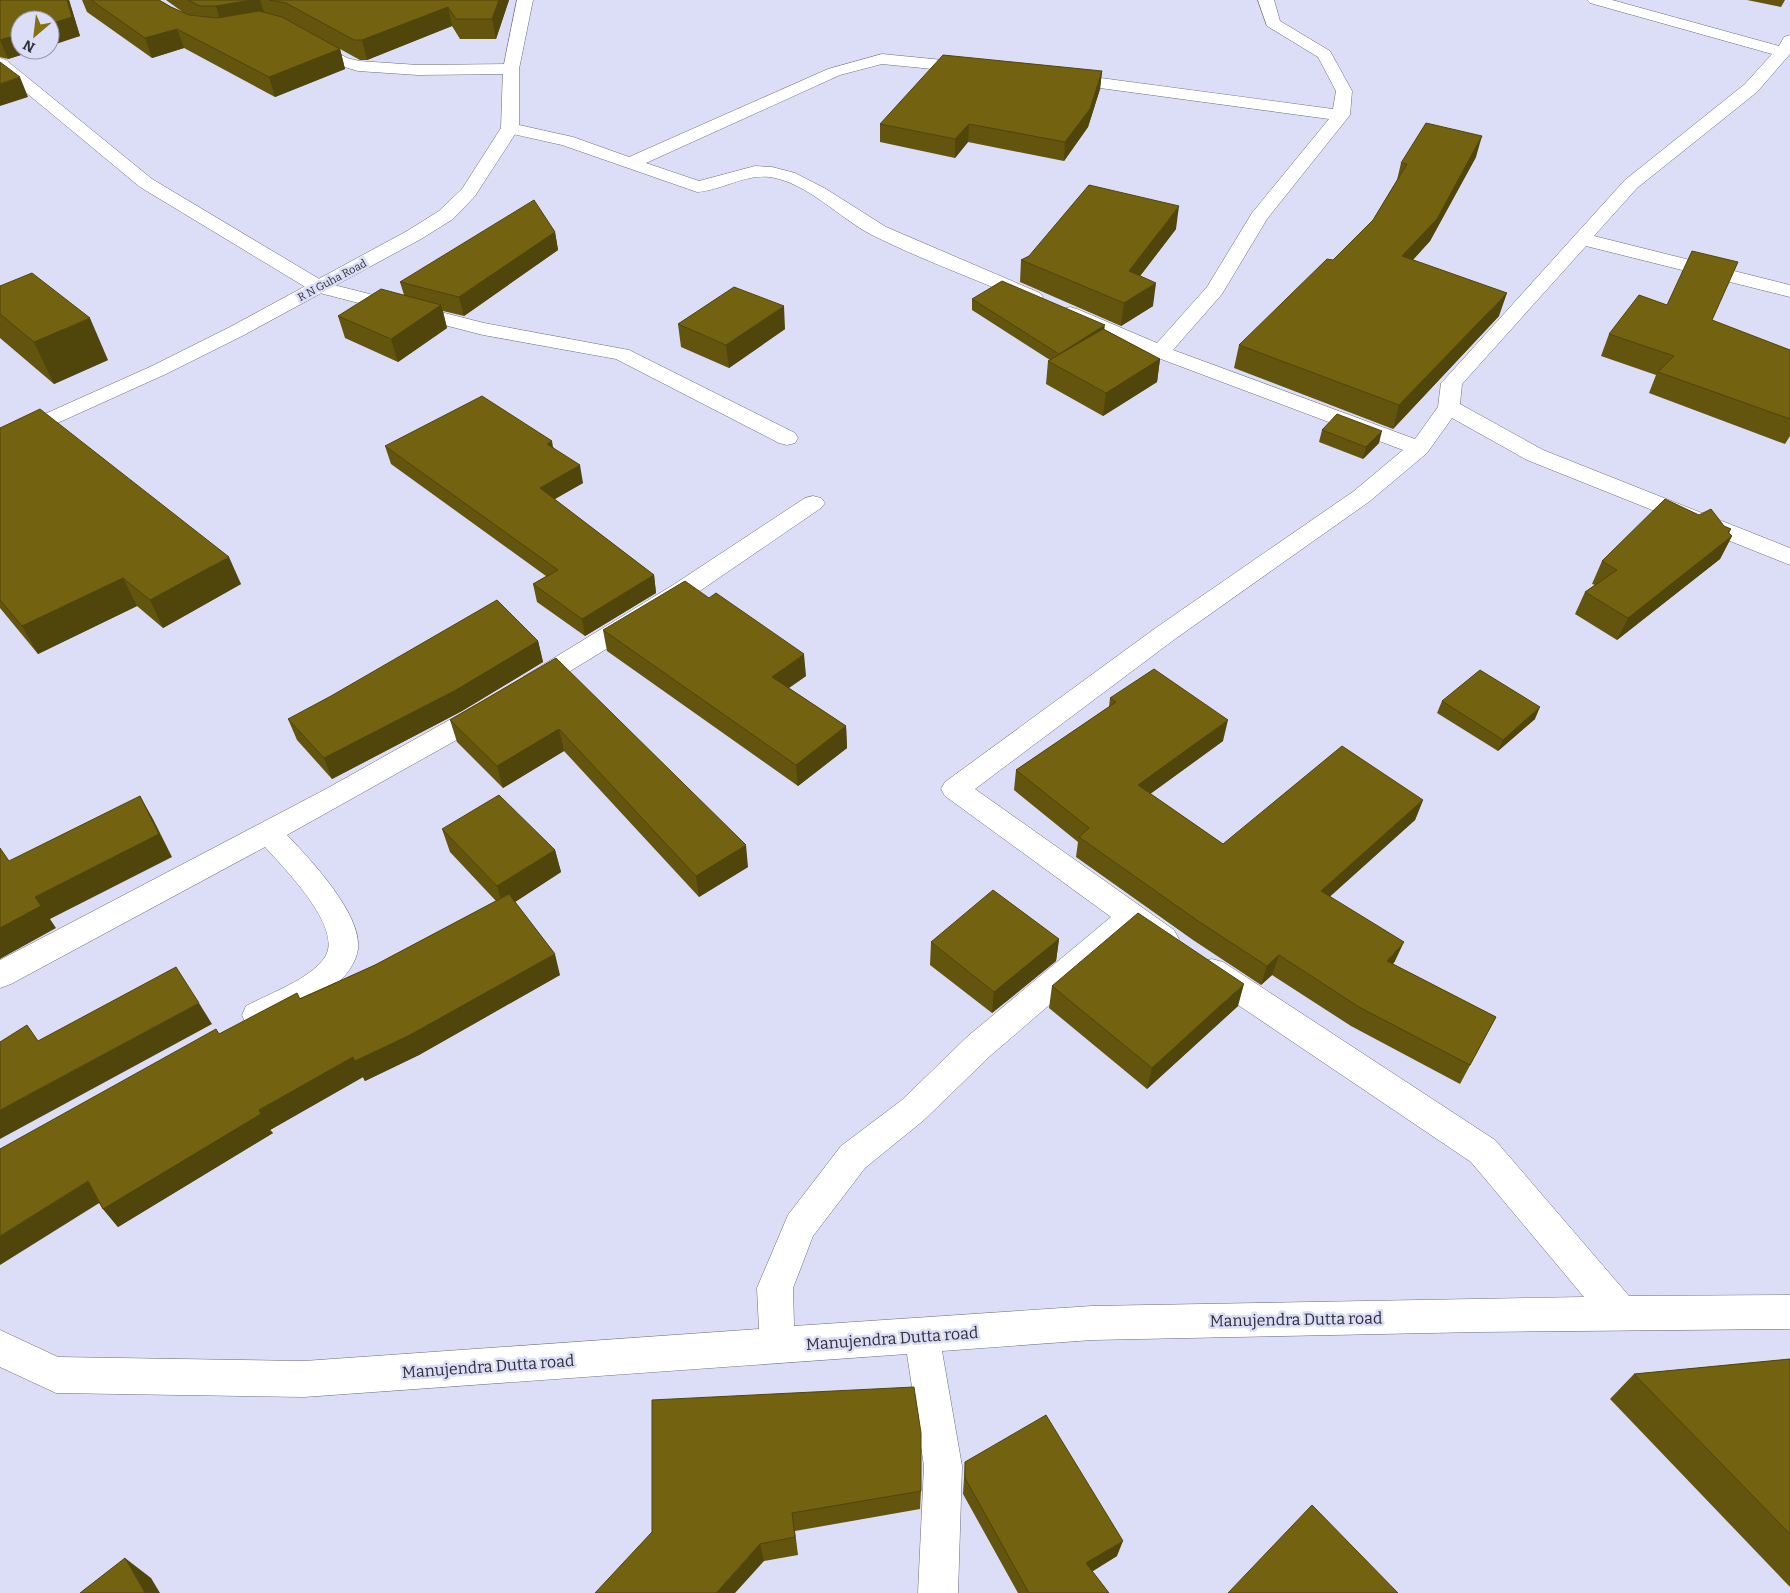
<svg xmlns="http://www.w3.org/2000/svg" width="1790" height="1593" font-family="Bitter,serif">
<rect width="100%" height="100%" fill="#dcdef7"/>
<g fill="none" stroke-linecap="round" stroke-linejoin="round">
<defs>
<g id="minor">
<path d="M 1258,0 L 1274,0 L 1280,21 L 1330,51 L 1352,91 L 1350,115 L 1267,219 L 1222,294 L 1173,350 L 1415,439 L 1438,407 L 1441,383 L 1445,379 L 1625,180 L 1745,84 L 1772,54 L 1590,3 L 1587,0 L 1612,0 L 1779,46 L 1784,37 L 1790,35 L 1790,54 L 1757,92 L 1637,188 L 1594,236 L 1790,285 L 1790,297 L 1586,246 L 1462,384 L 1460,404 L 1543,450 L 1790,548 L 1790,565 L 1527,460 L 1452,418 L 1427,453 L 1370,501 L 1175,639 L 975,789 L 1174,930 L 1179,939 L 1174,948 C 1157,953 1147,943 1133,933 L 990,1056 L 924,1120 L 865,1168 L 813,1236 L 793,1288 L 794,1326 L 1092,1306 L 1584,1297 L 1471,1162 L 1201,980 L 1197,971 L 1201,962 L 1212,959 L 1223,962 L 1495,1140 L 1629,1296 L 1790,1295 L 1790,1329 L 1479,1332 L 1092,1340 L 942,1351 L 962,1466 L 958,1593 L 918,1593 L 924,1466 L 907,1354 L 304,1397 L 56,1393 L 0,1367 L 0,1330 L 58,1357 L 304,1361 L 759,1329 L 757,1288 L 788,1215 L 841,1146 L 902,1100 L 968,1036 L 1111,917 L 945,796 L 941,789 L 945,782 L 1157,627 L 1354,491 L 1403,450 L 1153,356 L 1063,317 L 1060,313 L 1063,309 L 1070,307 L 1077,309 L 1157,343 L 1207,287 L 1252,213 L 1329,119 L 1063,83 L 1057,81 L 1055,78 L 1057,75 L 1063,73 L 1333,109 L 1336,91 L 1318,57 L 1267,26 Z"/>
<polygon points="309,37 347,58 359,61 418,65 511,64 519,69 511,74 418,75 358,71 335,64 303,45 301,42"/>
<path d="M 882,54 L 973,63 L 981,68 L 973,73 L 882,64 L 840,75 L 646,163 L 699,181 L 755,166 L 772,167 L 795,173 L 826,189 L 886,227 L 1040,293 L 1043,297 L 1040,301 L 1026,301 C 975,279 922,260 872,235 C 839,218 808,183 770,177 C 744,174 723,190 697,192 L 562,145 L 504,132 L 501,128 L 504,124 L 510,123 L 573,137 L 629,157 L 828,69 Z"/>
<polygon points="0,58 6,60 152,179 326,283 484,323 629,350 795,433 798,438 795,443 787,445 779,443 616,359 483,335 312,291 140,187 0,71"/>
<polygon points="813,496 821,498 825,503 821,508 691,597 541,689 532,692 523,689 519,683 523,677 673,585 805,498"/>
<path d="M 485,703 L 494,705 L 498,712 L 494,719 L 287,835 C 310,859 362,914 358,949 C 353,987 289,1017 257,1028 L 246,1024 L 242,1015 L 246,1006 C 268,994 311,979 325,957 C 344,928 283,867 265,847 L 11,984 L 0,988 L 0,960 L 326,789 L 476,705 Z"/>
</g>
<polygon id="tertiary" points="517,0 533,0 519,69 519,128 475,196 453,219 421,239 244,335 166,374 0,449 0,434 152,366 230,327 407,231 439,211 462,189 501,128 503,69"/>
</defs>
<use href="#minor" stroke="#6a6c82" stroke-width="1"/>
<use href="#tertiary" stroke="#6a6c82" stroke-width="1"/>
<use href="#minor" fill="#fff" fill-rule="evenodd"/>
<use href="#tertiary" fill="#fff" fill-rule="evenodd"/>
</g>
<g fill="#63540e">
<polygon points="0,0 69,0 80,36 20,50 37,50 8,59 0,57"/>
<polygon points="82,0 159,0 171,7 184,13 166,0 509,0 496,39 460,39 452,26 367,60 360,60 302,28 340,49 345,69 275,97 184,48 152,58 87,12"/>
<polygon points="1747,0 1785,0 1781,7"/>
<polygon points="1102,71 1100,89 1088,127 1064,161 968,142 955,158 880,142 880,124"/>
<polygon points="1476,157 1430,241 1413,260 1499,316 1393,429 1234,368 1239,345 1333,260 1373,220 1397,180 1401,163"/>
<polygon points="1176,229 1140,276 1153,306 1121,326 1020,282 1021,260"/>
<polygon points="555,232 558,250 464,316 443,311 447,328 398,362 345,338 338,316 404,295 400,282"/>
<polygon points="0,286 108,360 54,384 0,338"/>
<polygon points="972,299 1104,329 1160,359 1157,382 1103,416 1046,384 1048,361 1050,360 972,310"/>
<polygon points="1712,321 1790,350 1790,436 1785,444 1649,393 1656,375 1601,356 1609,334"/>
<polygon points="678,324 785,329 729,368 681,347"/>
<polygon points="0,428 241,584 163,628 137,606 38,654 0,608"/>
<polygon points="1322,430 1379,443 1363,459 1319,442"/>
<polygon points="385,446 553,447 583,483 554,499 654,575 656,593 585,636 537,602 533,584 546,576 391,464"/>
<polygon points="1729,533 1732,536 1720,559 1617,640 1575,614 1585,592 1595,585 1592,584 1602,561"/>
<polygon points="603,630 806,676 789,688 846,726 847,748 798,786 607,651"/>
<polygon points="538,641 543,662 462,711 332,779 297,740 288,719"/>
<polygon points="556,658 748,867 699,897 564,751 503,788 457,742 450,720"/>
<polygon points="1110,698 1223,741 1150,794 1223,844 1423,800 1415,820 1330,896 1395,961 1393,964 1496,1017 1460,1084 1351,1026 1272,975 1261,985 1193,940 1076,857 1078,842 1014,790 1016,770 1109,707"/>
<polygon points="1442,701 1535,719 1498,751 1437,713"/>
<polygon points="442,829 555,850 561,872 515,902 560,975 419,1055 365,1081 363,1077 270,1130 273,1133 118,1227 103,1209 99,1203 219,1034 375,965 496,901 450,852"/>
<polygon points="1059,939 1056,961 992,1013 930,965 931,942"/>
<polygon points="1052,986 1238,1006 1147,1089 1049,1008"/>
<polygon points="1790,1359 1790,1587 1610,1399 1634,1374"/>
<polygon points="965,1462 1117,1556 1092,1571 1109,1593 1018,1593 963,1494"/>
<polygon points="921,1491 920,1509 795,1531 798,1555 764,1561 652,1532"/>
</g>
<g fill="#50450b">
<polygon points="67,0 69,0 80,36 50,46 50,24"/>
<polygon points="252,0 260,0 266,18 222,26 216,6"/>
<polygon points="499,0 509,0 496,39 492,19"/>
<polygon points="448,7 452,26 367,60 362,40"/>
<polygon points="177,29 184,48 152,58 145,38"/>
<polygon points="20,34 20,50 37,50 8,59 0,40"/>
<polygon points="340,49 345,69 275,97 269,77"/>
<polygon points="1102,71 1100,89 1088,127 1064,161 1065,142"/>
<polygon points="20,77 28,97 0,106 0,84"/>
<polygon points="969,124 968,142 955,158 955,139"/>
<polygon points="1482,136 1476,157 1430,241 1396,278 1402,256"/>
<polygon points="1179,206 1176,229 1127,293 1129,271"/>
<polygon points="555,232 558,250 464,316 459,297"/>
<polygon points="1156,283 1153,306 1121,326 1124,303"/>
<polygon points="1507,293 1499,316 1393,429 1399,405"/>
<polygon points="441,305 447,328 398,362 391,339"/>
<polygon points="784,306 785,329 729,368 726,345"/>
<polygon points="90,318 108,360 54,384 34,342"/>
<polygon points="1105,325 1103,337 1058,366 1059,354"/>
<polygon points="1160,359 1157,382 1103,416 1106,393"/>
<polygon points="1382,431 1379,443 1363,459 1366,447"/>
<polygon points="552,441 555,459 547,444"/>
<polygon points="580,465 583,483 543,506 540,488"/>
<polygon points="1731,529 1725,542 1732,536 1720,559 1617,640 1628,618"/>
<polygon points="229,557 241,584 163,628 150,600"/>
<polygon points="654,575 656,593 585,636 582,619"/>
<polygon points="123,578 137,606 38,654 22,626"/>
<polygon points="538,641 543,662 462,711 332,779 324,758"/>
<polygon points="804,654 806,676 774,698 772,677"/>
<polygon points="1540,707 1535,719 1498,751 1503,740"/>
<polygon points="1228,720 1223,741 1135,805 1138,785"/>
<polygon points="846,726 847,748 798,786 796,765"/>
<polygon points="559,729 564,751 503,788 497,766"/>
<polygon points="140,796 153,819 172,857 50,919 56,928 0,959 0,928 35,897"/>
<polygon points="1423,800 1415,820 1314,911 1321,891"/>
<polygon points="746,845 748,867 699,897 696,876"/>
<polygon points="555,850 561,872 504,909 497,886"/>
<polygon points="1059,939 1056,961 992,1013 994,992"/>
<polygon points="1404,942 1395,961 1379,981 1387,961"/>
<polygon points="555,954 560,975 419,1055 365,1081 363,1077 270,1130 273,1133 118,1227 103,1209 259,1110 353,1057"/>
<polygon points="1279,955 1272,975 1261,985 1267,966"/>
<polygon points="1244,984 1238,1006 1147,1089 1152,1068"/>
<polygon points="199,1003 212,1024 0,1139 0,1110"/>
<polygon points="88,1181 104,1200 0,1265 0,1236"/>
<polygon points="1123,1541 1117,1556 1082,1578 1086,1563"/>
<polygon points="760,1544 764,1561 735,1593 716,1593"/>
<polygon points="125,1558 151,1578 160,1593 145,1593"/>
</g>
<g fill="#736210" stroke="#50450b">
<polygon points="0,0 67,0 72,17 50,24 50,20 20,20 20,34 0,40"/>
<polygon points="91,0 159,0 171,7 189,15 217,18 259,11 282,17 340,49 269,77 177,29 145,38"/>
<polygon points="188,0 252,0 216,6 200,6"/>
<polygon points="269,0 499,0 492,19 456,19 448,7 362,40 354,40 286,3"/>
<polygon points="943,55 1102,71 1090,109 1065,142 969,124 955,139 880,124"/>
<polygon points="0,62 20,77 0,84"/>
<polygon points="1426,123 1482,136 1437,219 1402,256 1507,293 1399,405 1239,345 1327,259 1333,260 1373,220 1407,164 1401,163"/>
<polygon points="1089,185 1179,206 1129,271 1156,283 1124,303 1021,260 1029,256"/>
<polygon points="534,200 555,232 459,297 400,282"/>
<polygon points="1692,251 1738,262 1712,320 1790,350 1790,419 1658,372 1674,356 1609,334 1639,295 1667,305"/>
<polygon points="32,273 90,318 34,342 0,314 0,286"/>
<polygon points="1002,281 1105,325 1059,354 972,299"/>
<polygon points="734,287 784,306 726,345 678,324"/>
<polygon points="381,289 441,305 391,339 338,316"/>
<polygon points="1103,329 1160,359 1106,393 1048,361"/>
<polygon points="482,396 552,441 547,444 580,465 540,488 654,575 582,619 533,584 558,570 385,446"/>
<polygon points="40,409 229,557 150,600 123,578 22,626 0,600 0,428"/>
<polygon points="1337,414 1382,431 1366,447 1322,430"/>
<polygon points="1665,499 1699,515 1711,509 1724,526 1731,529 1728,532 1732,536 1628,618 1585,592 1617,570 1602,561"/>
<polygon points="685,581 709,598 716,593 804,654 772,677 846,726 796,765 603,630"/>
<polygon points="497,600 538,641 456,690 324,758 288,719 331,696"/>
<polygon points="556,658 746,845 696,876 559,729 497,766 450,720"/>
<polygon points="1154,669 1228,720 1138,785 1223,844 1342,746 1423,800 1321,891 1404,942 1387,961 1496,1017 1470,1065 1359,1007 1279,955 1267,966 1198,921 1079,837 1089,828 1016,770 1116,702 1110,698"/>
<polygon points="1480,670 1540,707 1503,740 1442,701"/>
<polygon points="499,795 555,850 497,886 442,829"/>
<polygon points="140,796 159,834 35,897 41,906 0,928 0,848 9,861"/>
<polygon points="993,890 1059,939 994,992 931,942"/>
<polygon points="509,894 555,954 410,1035 355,1061 353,1057 259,1110 261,1114 103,1209 88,1181 0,1236 0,1149 216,1029 219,1034 297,993 300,999 375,965"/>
<polygon points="1138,913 1244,984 1152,1068 1052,986"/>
<polygon points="176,967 199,1003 0,1110 0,1042 27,1025 38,1041"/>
<polygon points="1790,1359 1790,1534 1634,1374"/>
<polygon points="914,1387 921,1433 921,1491 792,1513 795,1537 760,1544 716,1593 595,1593 652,1532 652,1400"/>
<polygon points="1046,1415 1123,1541 1086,1563 1109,1593 1029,1593 965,1478 965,1462"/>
<polygon points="1312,1505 1398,1593 1228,1593"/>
<polygon points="125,1558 145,1593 80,1593"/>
</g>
<g text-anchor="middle" stroke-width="5" stroke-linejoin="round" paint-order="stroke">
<g font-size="11" fill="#2d2e37" stroke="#dcdef7">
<text transform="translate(332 280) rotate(-28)" y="4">R N Guha Road</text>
</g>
<g font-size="16" fill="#2d2e37" stroke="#dcdef7">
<text transform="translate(1296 1319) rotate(-1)" y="6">Manujendra Dutta road</text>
<text transform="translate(892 1338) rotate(-4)" y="6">Manujendra Dutta road</text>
<text transform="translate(488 1366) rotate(-4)" y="6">Manujendra Dutta road</text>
</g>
</g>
<g transform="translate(35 35) rotate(208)"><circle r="24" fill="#dcdef7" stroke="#9698aa"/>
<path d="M0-4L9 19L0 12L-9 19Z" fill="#847112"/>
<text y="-8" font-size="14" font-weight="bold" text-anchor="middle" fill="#2d2e37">N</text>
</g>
</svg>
